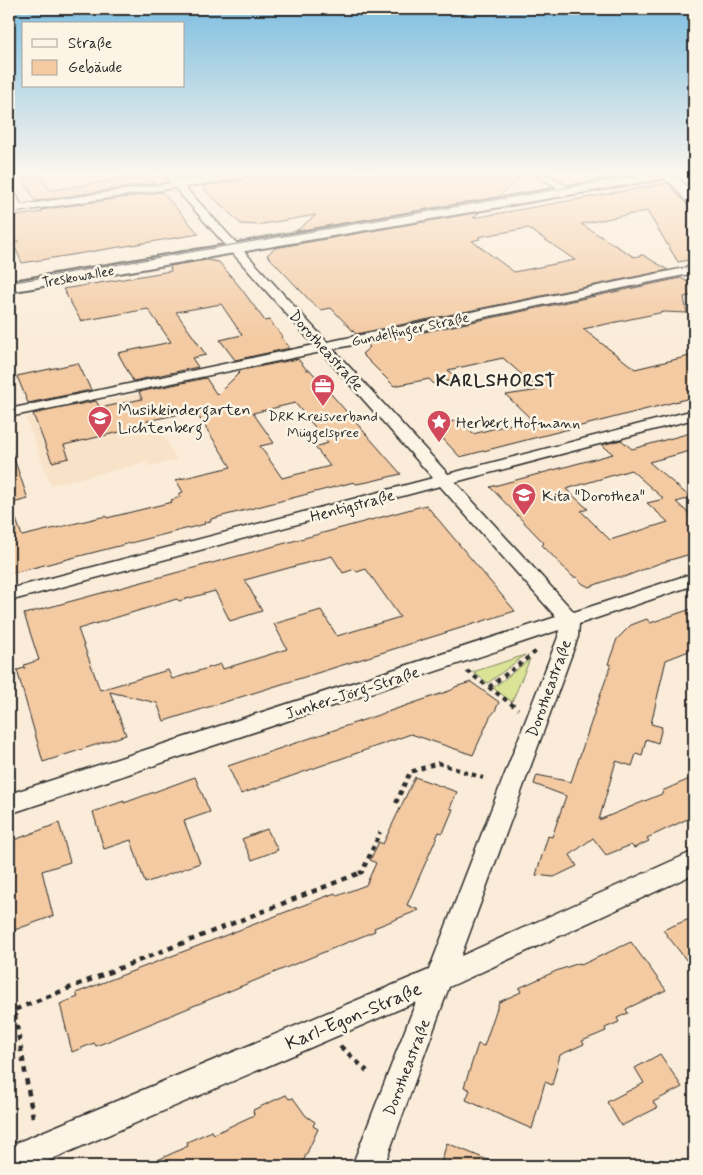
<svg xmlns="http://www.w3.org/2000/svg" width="703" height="1175" font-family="Mynerve,sans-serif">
<rect width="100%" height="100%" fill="#faecd8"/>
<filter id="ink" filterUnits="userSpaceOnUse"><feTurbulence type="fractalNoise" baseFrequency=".02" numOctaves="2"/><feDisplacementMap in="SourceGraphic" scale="10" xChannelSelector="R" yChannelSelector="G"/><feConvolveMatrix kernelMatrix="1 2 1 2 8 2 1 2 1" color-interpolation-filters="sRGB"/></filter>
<g filter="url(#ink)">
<polygon fill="#f8e2c8" points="140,394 177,460 150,466 147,462 51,485 26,418"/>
<g fill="#d9e497" stroke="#828861">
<polygon points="453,202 479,202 258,242 253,238"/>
<polygon points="203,247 207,251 61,276 59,272 9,280"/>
<polygon points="525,655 488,683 473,672"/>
<polygon points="530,659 512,702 493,688"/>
</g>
<g fill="#f3caa2" stroke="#2b2b2b" fill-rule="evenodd">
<polygon points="21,175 40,175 49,189 54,190 128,178 126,175 147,175 155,183 35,201"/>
<polygon points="249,175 523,175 498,197 296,231 316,215 257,225 241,224 203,188 203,186 242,180"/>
<path d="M 668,183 L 689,207 L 694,209 L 694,259 L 678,262 L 647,211 L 581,224 L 634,257 L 643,255 L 668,270 L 356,334 L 331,308 L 321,310 L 315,306 L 267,255 L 275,248 L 480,212 L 473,218 ZM 528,228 L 575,260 L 514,272 L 472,241 L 480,239 L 478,237 Z"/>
<polygon points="162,192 199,234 22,263 13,243 18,242 9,224 9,217 42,212 41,210"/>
<polygon points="207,260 219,262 240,287 265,321 269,320 283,337 281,337 290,348 235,360 220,340 242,335 221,304 176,312 206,355 192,358 198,367 133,381 118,353 171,342 148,309 81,321 63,289 171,271 170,266"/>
<polygon points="681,278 694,286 694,295 684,297 687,313 664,312 583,329 635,369 694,355 694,397 460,457 431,426 458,420 473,434 531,419 506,395 539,390 503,358 448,370 457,379 434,384 429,379 394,386 362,354 370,347 367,344"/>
<path d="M 298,359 L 307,370 L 310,370 L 401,474 L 368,482 L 356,484 L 354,482 L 211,519 L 211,521 L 204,522 L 205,524 L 9,574 L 9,506 L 11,505 L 22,536 L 106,516 L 107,518 L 172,502 L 171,500 L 180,497 L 178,494 L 183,492 L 176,480 L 231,467 L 195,411 L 147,421 L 149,425 L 64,445 L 69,458 L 52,462 L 33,414 L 96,401 L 100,408 L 142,399 L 139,392 L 206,378 L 217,395 L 242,370 ZM 295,403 L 328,443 L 315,447 L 330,466 L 282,478 L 260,446 L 274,443 L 253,413 Z"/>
<polygon points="78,363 91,390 28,403 17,376"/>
<path d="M 694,432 L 694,450 L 649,462 L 691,498 L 676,502 L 694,518 L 694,553 L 660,563 L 624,577 L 617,577 L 589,587 L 583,584 L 576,577 L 573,577 L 542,545 L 544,543 L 490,487 L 613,454 L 602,445 L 621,440 L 632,449 ZM 631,470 L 664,499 L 647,503 L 668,522 L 610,540 L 581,511 L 588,509 L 566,489 Z"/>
<polygon points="11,450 28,499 9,504 9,451"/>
<path d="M 426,505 L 515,611 L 164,721 L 157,703 L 110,692 L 126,735 L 43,762 L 17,670 L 25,668 L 24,665 L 39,660 L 24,614 ZM 332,556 L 343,573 L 355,569 L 357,572 L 366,569 L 400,617 L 337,636 L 321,610 L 274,624 L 287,649 L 223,669 L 221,664 L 172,679 L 168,670 L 100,690 L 78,629 L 177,599 L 179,601 L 215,591 L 230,621 L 262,611 L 245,580 Z"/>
<polygon points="694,608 694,649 666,660 651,724 662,727 658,743 646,739 642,756 636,754 632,766 616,761 599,820 664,793 662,791 694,777 694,816 647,838 649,841 634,848 631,845 606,855 593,838 570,855 577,866 554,877 536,875 548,836 552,837 566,796 534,784 537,775 571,782 601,693 611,665 608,664 617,639 631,625 647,619 650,623"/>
<polygon points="471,682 499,702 495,711 490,717 473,755 411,734 241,794 228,766 452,690 455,687"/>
<polygon points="195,777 210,812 184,821 200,863 145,883 131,840 104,849 93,812 124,801 124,803"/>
<polygon points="415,777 457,792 450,808 453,809 443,833 439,832 407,905 419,910 374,928 375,931 111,1040 96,1046 94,1043 72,1052 60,1004 78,997 76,993 335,893 337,896 366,885 376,863 370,860 379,842 383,844"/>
<polygon points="59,823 70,862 42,871 53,916 9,932 9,842"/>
<polygon points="267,829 278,850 252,860 242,839"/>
<polygon points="694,917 694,970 663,930"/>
<polygon points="631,942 666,990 626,1009 628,1013 617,1018 619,1022 605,1028 606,1031 582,1041 584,1044 560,1055 552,1085 545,1082 532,1129 466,1100 470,1090 464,1087 478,1044 484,1046 499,1002 521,992 519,988 556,971 579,963 581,965"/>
<polygon points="660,1054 682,1087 653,1102 657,1108 621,1126 607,1102 644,1083 635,1068"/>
<polygon points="286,1095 289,1099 293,1098 306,1116 315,1122 313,1126 318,1129 301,1166 145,1166 188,1146 187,1142 212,1131 214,1134 254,1115 253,1110"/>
<polygon points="447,1143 502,1166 440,1166"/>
</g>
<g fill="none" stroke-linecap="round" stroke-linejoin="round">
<defs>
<g id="street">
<polygon points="164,175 174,175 180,181 222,175 247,175 242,178 185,187 327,342 694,266 694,273 333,349 448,474 694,410 694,419 455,482 574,612 694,573 694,585 579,624 578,637 461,956 694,851 694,874 449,987 384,1166 352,1166 416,1002 36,1166 9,1166 9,1146 429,970 558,637 559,630 9,814 9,794 556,617 440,486 9,601 9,589 433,478 321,352 9,417 9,409 314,345 175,188 9,213 9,207 12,206 9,200 9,187 14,190 21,205 171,183"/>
<polygon points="537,175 549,175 574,191 573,193 565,193"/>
<path d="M 660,175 C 664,175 669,174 672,175 C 684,179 694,196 694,207 L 690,206 L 672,184 Z"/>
</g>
<polygon id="secondary" points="636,175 668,175 661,179 9,292 9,282"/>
</defs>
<use href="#street" stroke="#2b2b2b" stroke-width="3"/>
<use href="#secondary" stroke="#2b2b2b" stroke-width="4"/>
<g stroke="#2b2b2b" stroke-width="4" stroke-dasharray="4.5 4.5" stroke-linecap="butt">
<polyline points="467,671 518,709"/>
<polyline points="489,687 538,650"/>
<polyline points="396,803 410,772 438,763 483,778"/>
<polyline points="359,873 362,872 380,832"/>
</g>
<g stroke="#2b2b2b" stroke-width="4.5" stroke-dasharray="5.5 5.5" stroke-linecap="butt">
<polyline points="340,1046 367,1071"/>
<polyline points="33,1117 14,1010 362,872"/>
</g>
<use href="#street" fill="#fcf5e5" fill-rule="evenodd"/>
<use href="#secondary" fill="#fcf5e5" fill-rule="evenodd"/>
<polyline stroke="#2b2b2b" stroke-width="1" points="9,283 641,175"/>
</g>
</g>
<linearGradient id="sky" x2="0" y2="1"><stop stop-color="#7dbee1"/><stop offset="0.51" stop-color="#fdf6ed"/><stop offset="1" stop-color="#fdf6ed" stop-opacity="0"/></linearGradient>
<rect width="703" height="340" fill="url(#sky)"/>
<defs>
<symbol id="office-pin" viewBox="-11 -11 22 30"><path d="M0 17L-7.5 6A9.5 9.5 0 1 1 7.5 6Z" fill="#d1495b" stroke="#fcf5e5"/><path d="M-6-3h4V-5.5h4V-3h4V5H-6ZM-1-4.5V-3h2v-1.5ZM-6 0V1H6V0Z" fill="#fff"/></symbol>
<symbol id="school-pin" viewBox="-11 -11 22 30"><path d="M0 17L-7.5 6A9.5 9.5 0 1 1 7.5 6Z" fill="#d1495b" stroke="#fcf5e5"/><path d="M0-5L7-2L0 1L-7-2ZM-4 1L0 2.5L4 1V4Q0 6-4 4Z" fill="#fff"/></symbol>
<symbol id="sight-pin" viewBox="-11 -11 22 30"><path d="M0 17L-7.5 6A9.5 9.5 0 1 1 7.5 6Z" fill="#d1495b" stroke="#fcf5e5"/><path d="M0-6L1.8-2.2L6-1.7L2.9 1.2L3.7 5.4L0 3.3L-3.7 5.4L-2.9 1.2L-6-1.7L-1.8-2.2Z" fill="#fff"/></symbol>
</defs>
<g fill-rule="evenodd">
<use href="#office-pin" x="309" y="372" width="28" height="38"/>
<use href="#school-pin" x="86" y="404" width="28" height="38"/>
<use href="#sight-pin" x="425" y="408" width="28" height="38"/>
<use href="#school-pin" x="510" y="481" width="28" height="38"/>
</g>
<g text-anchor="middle" stroke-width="5" stroke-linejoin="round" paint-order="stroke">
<g font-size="14" fill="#2b2b2b" stroke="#fcf5e5">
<text transform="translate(78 276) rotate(-10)" y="5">Treskowallee</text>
<text transform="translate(410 329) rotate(-12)" y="5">Gundelfinger Straße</text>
</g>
<g font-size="14" fill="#2b2b2b" stroke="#fcf5e5">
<text x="323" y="421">DRK Kreisverband<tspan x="323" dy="16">Müggelspree</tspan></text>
</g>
<g font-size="16" fill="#2b2b2b" stroke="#fcf5e5">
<text transform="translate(327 350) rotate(48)" y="6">Dorotheastraße</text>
<text transform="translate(352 505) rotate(-15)" y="6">Hentigstraße</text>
<text transform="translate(548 688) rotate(-70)" y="6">Dorotheastraße</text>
<text transform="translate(352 692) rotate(-18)" y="6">Junker-Jörg-Straße</text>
<text transform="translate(406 1067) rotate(-69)" y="6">Dorotheastraße</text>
</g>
<g font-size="16" fill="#2b2b2b" stroke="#fcf5e5" text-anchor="start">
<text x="118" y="415">Musikkindergarten<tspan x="118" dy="18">Lichtenberg</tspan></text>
<text x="456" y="428">Herbert Hofmann</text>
<text x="542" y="501">Kita "Dorothea"</text>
</g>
<g font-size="18" font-weight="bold" letter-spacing="1" fill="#2b2b2b" stroke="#fcf5e5">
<text x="496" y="386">KARLSHORST</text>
</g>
<g font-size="19" fill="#2b2b2b" stroke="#fcf5e5">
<text transform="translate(353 1015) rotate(-23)" y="7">Karl-Egon-Straße</text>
</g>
</g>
<rect width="703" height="1175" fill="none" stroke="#fcf5e5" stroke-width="30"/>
<rect x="15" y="15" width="673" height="1145" fill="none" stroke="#2b2b2b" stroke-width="2" filter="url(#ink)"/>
<rect x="22" y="22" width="162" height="65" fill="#fcf5e5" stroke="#a8a49b"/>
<rect x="32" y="39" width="25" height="8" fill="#fcf5e5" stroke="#a8a49b"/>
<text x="68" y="48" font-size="15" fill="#2b2b2b">Straße</text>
<rect x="32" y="60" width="25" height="15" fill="#f3caa2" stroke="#a8a49b"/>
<text x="68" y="72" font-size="15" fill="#2b2b2b">Gebäude</text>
</svg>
